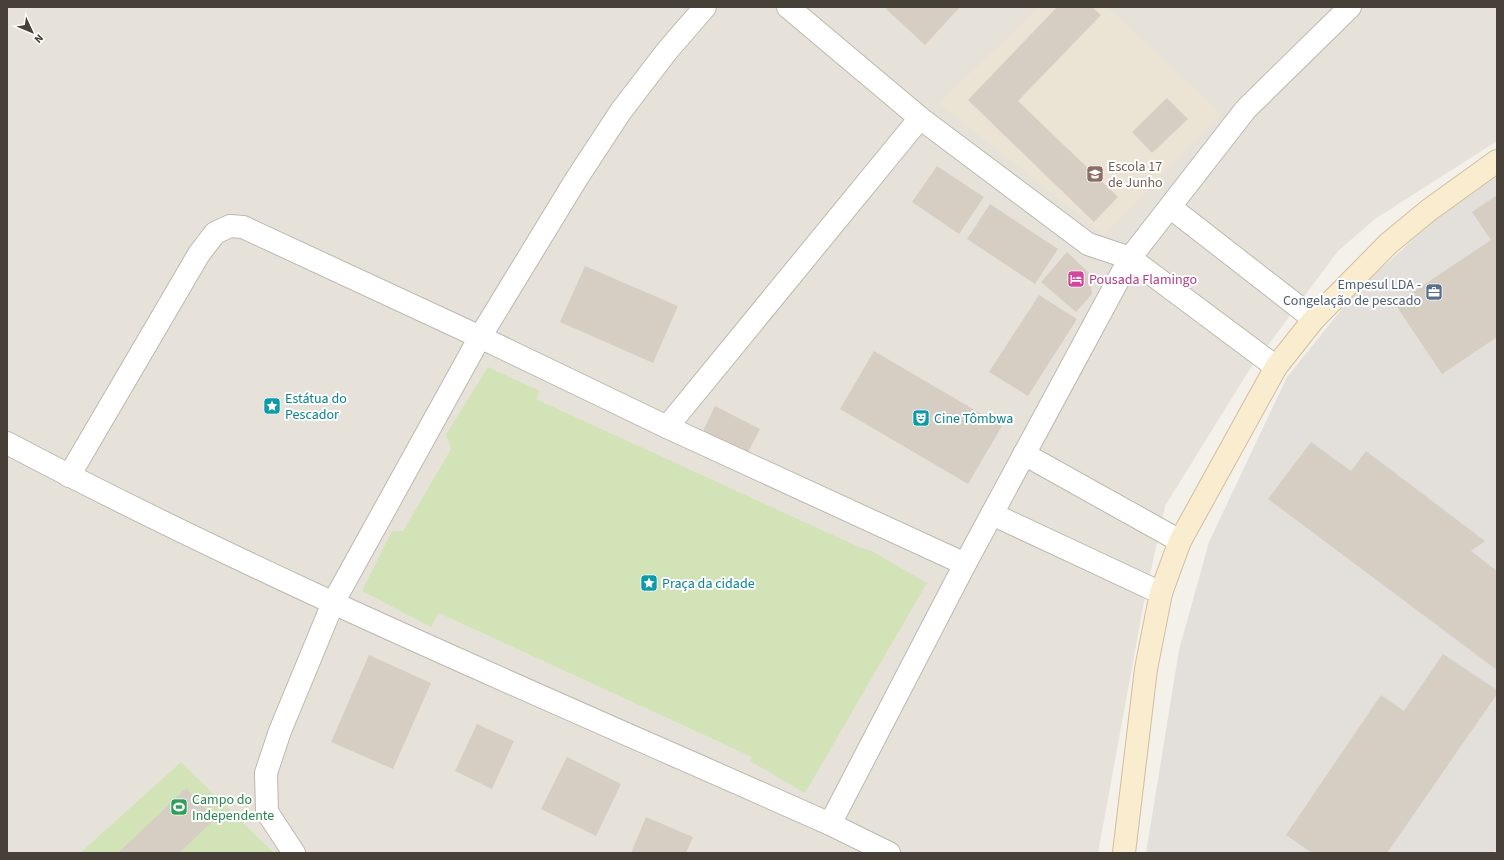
<svg xmlns="http://www.w3.org/2000/svg" width="1504" height="860" font-family="'Source Sans 3',sans-serif">
<rect width="100%" height="100%" fill="#f4f0ea"/>
<polygon fill="#e7e2d9" points="7,7 1497,7 1497,141 1375,219 1338,251 1248,372 1165,506 1144,602 1098,853 7,853"/>
<polygon fill="#e3dfdb" points="1497,170 1497,849 1494,853 1146,853 1179,650 1209,542 1287,377 1354,294 1453,202"/>
<polygon fill="#ebe4d5" points="1040,7 1107,7 1221,114 1104,235 939,103"/>
<g fill="#d2e4b7">
<polygon points="488,367 540,391 536,399 859,547 872,551 927,583 805,793 750,761 752,757 439,613 431,627 362,591 392,531 403,531 451,449 446,434"/>
<polygon points="181,762 274,853 80,853"/>
</g>
<g fill="#d7cec3">
<polygon points="888,7 960,7 925,45 886,9"/>
<polygon points="1057,7 1092,7 1101,15 1018,101 1118,197 1094,222 968,100"/>
<polygon points="1167,98 1188,119 1152,153 1132,132"/>
<polygon points="937,166 984,197 959,234 912,202"/>
<polygon points="1497,195 1497,337 1442,374 1395,304 1491,240 1472,212"/>
<polygon points="990,204 1058,249 1035,284 967,239"/>
<polygon points="1067,252 1089,273 1092,294 1076,312 1041,282"/>
<polygon points="585,266 678,306 653,363 560,322"/>
<polygon points="1039,295 1077,319 1028,396 989,372"/>
<polygon points="874,351 1002,426 968,484 840,409"/>
<polygon points="715,406 760,429 746,456 702,433"/>
<polygon points="1311,442 1351,471 1366,451 1485,541 1471,551 1497,571 1497,670 1268,499"/>
<polygon points="1443,654 1497,690 1497,694 1387,853 1312,853 1286,835 1381,695 1404,711"/>
<polygon points="369,655 431,683 393,769 331,742"/>
<polygon points="477,724 514,741 492,789 455,771"/>
<polygon points="567,757 621,784 596,836 541,809"/>
<polygon points="186,788 215,819 179,853 118,853"/>
<polygon points="646,817 693,837 686,853 631,853"/>
</g>
<g fill="none" stroke-linecap="round" stroke-linejoin="round">
<defs>
<g id="street">
<polyline points="788,7 920,118 1088,244 1130,258 1276,367"/>
<polyline points="1170,207 1314,319"/>
<polyline points="667,427 920,118"/>
<path d="M 7,443 C 274,584 554,701 830,824 L 889,853"/>
<polyline points="1024,454 1180,541"/>
<polyline points="69,476 199,254 215,233 230,226 243,227 480,337 667,427 965,564"/>
<polyline points="992,514 1161,593"/>
<polyline points="830,824 965,564 1130,258 1246,109 1350,7"/>
<polyline points="294,853 267,812 266,773 280,731 333,603 480,337 577,178 621,111 667,51 705,7"/>
</g>
<polyline id="secondary" points="1124,853 1146,669 1161,593 1180,541 1276,367 1314,319 1389,243 1429,210 1497,161"/>
</defs>
<use href="#street" stroke="#beb7ad" stroke-width="24"/>
<use href="#secondary" stroke="#cfbf9e" stroke-width="24"/>
<use href="#street" stroke="#fff" stroke-width="22"/>
<use href="#secondary" stroke="#faecce" stroke-width="22"/>
</g>
<defs>
<symbol id="school-square" viewBox="-11 -11 22 22"><rect x="-9" y="-9" width="18" height="18" rx="4" fill="#8d6e63" stroke="#fff"/><path d="M0-5L7-2L0 1L-7-2ZM-4 1L0 2.5L4 1V4Q0 6-4 4Z" fill="#fff"/></symbol>
<symbol id="hotel-square" viewBox="-11 -11 22 22"><rect x="-9" y="-9" width="18" height="18" rx="4" fill="#d1479c" stroke="#fff"/><path d="M-6-4.5h1.5V1H6V5H4.5V3h-9V5H-6ZM-4 0a1.8 1.8 0 1 1 3.6 0ZM.5 0V-2.5h3Q6-2.5 6 0Z" fill="#fff"/></symbol>
<symbol id="office-square" viewBox="-11 -11 22 22"><rect x="-9" y="-9" width="18" height="18" rx="4" fill="#5c6f8a" stroke="#fff"/><path d="M-6-3h4V-5.5h4V-3h4V5H-6ZM-1-4.5V-3h2v-1.5ZM-6 0V1H6V0Z" fill="#fff"/></symbol>
<symbol id="sight-square" viewBox="-11 -11 22 22"><rect x="-9" y="-9" width="18" height="18" rx="4" fill="#0f9aa8" stroke="#fff"/><path d="M0-6L1.8-2.2L6-1.7L2.9 1.2L3.7 5.4L0 3.3L-3.7 5.4L-2.9 1.2L-6-1.7L-1.8-2.2Z" fill="#fff"/></symbol>
<symbol id="theatre-square" viewBox="-11 -11 22 22"><rect x="-9" y="-9" width="18" height="18" rx="4" fill="#0f9aa8" stroke="#fff"/><path d="M-5-5.5Q0-4 5-5.5V0Q5 5 0 6Q-5 5-5 0ZM-3.3-2.5H-1v1.5H-3.3ZM1-2.5H3.3v1.5H1ZM-2.8 1Q0 5.5 2.8 1Z" fill="#fff"/></symbol>
<symbol id="stadium-square" viewBox="-11 -11 22 22"><rect x="-9" y="-9" width="18" height="18" rx="4" fill="#2e9e5b" stroke="#fff"/><path d="M0-5a6.5 5 0 1 0 0 10a6.5 5 0 1 0 0-10ZM-3.5-1.8h7v3.6h-7Z" fill="#fff"/></symbol>
</defs>
<g fill-rule="evenodd">
<use href="#school-square" x="1085" y="164" width="20" height="20"/>
<use href="#hotel-square" x="1066" y="269" width="20" height="20"/>
<use href="#office-square" x="1424" y="282" width="20" height="20"/>
<use href="#sight-square" x="262" y="396" width="20" height="20"/>
<use href="#theatre-square" x="911" y="408" width="20" height="20"/>
<use href="#sight-square" x="639" y="573" width="20" height="20"/>
<use href="#stadium-square" x="169" y="797" width="20" height="20"/>
</g>
<g text-anchor="middle" stroke-width="4" stroke-linejoin="round" paint-order="stroke">
<g font-size="14" fill="#785e54" stroke="#fff" text-anchor="start">
<text x="1108" y="171">Escola 17<tspan x="1108" dy="16">de Junho</tspan></text>
</g>
<g font-size="14" fill="#b23c85" stroke="#fff" text-anchor="start">
<text x="1089" y="284">Pousada Flamingo</text>
</g>
<g font-size="14" fill="#4e5e75" stroke="#fff" text-anchor="end">
<text x="1421" y="289">Empesul LDA -<tspan x="1421" dy="16">Congelação de pescado</tspan></text>
</g>
<g font-size="14" fill="#0d838f" stroke="#fff" text-anchor="start">
<text x="285" y="403">Estátua do<tspan x="285" dy="16">Pescador</tspan></text>
<text x="934" y="423">Cine Tômbwa</text>
<text x="662" y="588">Praça da cidade</text>
</g>
<g font-size="14" fill="#27864d" stroke="#fff" text-anchor="start">
<text x="192" y="804">Campo do<tspan x="192" dy="16">Independente</tspan></text>
</g>
</g>
<rect width="1504" height="860" fill="none" stroke="#474039" stroke-width="16"/>
<g transform="translate(32 32) rotate(134)" stroke="#ffffff" stroke-width="3" paint-order="stroke">
<path d="M0-3L7 15L0 10L-7 15Z" fill="#474039"/>
<text y="-6" font-size="11" font-weight="bold" text-anchor="middle" fill="#474039">N</text>
</g>
</svg>
